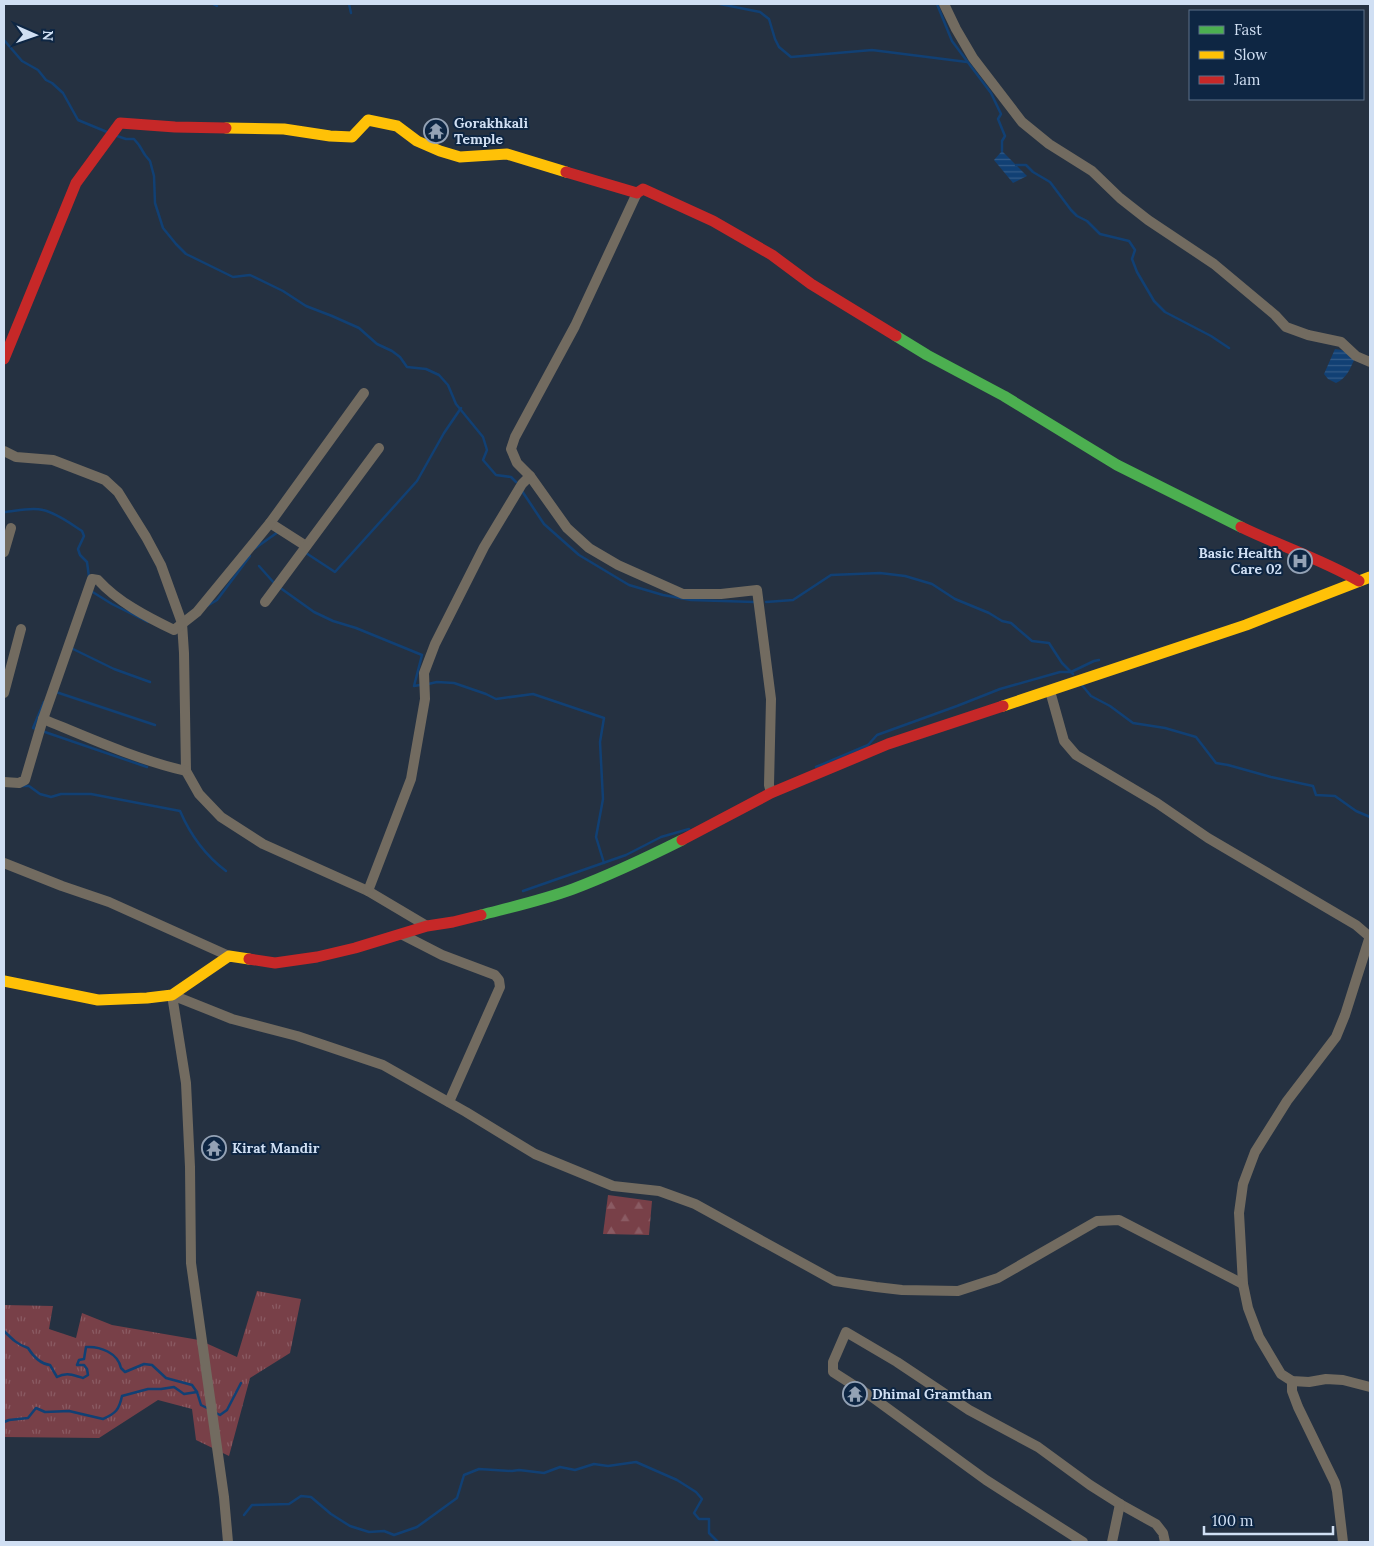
<svg xmlns="http://www.w3.org/2000/svg" width="1374" height="1546" font-family="Lora,serif">
<defs>
<pattern id="grass-tufts" width="24" height="20" patternUnits="userSpaceOnUse" patternTransform="scale(1.25)"><rect width="24" height="20" fill="#784048"/><path d="M3 7l-1-3M5 7V3M7 7l1-3M15 17l-1-3M17 17v-4M19 17l1-3" fill="none" stroke="#8a5b63"/></pattern>
<pattern id="forest-firs" width="22" height="20" patternUnits="userSpaceOnUse" patternTransform="scale(1.25)"><rect width="22" height="20" fill="#784048"/><path d="M5 1l3.5 6h-7zM16 11l3.5 6h-7z" fill="#8a5b63"/></pattern>
<pattern id="water-rules" width="6" height="5" patternUnits="userSpaceOnUse" patternTransform="scale(1.25)"><rect width="6" height="5" fill="#114074"/><path d="M0 2.5h6" fill="none" stroke="#335b88"/></pattern>
</defs>
<rect width="100%" height="100%" fill="#253141"/>
<polygon fill="url(#grass-tufts)" points="257,1291 301,1299 290,1353 250,1378 229,1456 196,1440 192,1409 158,1400 99,1438 4,1437 4,1305 53,1306 49,1329 76,1338 82,1313 112,1325 199,1340 237,1357"/>
<polygon fill="url(#forest-firs)" points="608,1195 652,1201 649,1235 603,1234"/>
<g fill="url(#water-rules)">
<polygon points="1002,151 1027,176 1013,183 994,160"/>
<path d="M 1335,349 L 1342,350 L 1355,358 C 1350,369 1347,378 1336,383 L 1328,379 L 1324,374 Z"/>
</g>
<g fill="none" stroke-linecap="round" stroke-linejoin="round">
<g stroke="#114074" stroke-width="2.5">
<polyline points="213,4 217,6"/>
<polyline points="349,4 351,13"/>
<polyline points="720,4 760,12 769,19 775,39 779,47 791,57 872,50 967,62"/>
<polyline points="937,4 952,41 991,93 1001,114 998,119 1005,136 1002,141 1002,151"/>
<polyline points="4,40 22,61 38,70 46,80 52,83 63,93 78,120 107,132"/>
<polyline points="117,136 126,139 134,139 139,145 145,155 150,161 154,176 155,203 163,228 176,244 186,254 233,277 250,275 283,291 306,306 332,316 359,328 377,344 392,351 400,357 407,367 426,369 439,375 448,385 456,404 483,437 487,450 483,460 496,475 511,477 516,482"/>
<polyline points="1016,165 1026,165 1033,172 1050,182 1071,210 1077,216 1087,221 1100,234 1129,241 1135,250 1132,259 1137,272 1154,301 1165,312 1211,336 1229,348"/>
<polyline points="522,491 544,524 579,555 629,585 663,595 691,600 754,602"/>
<path d="M 4,512 C 16,511 31,507 43,510 C 57,513 71,524 82,531 L 84,536 L 78,549 L 80,555 L 87,562 L 89,577"/>
<polyline points="254,549 278,532"/>
<polyline points="306,553 335,572 417,481 444,433 461,408"/>
<polyline points="259,566 275,584"/>
<polyline points="279,587 314,612 333,621 356,628 422,655 414,686 420,685"/>
<polyline points="91,591 112,604 148,622"/>
<polyline points="766,602 793,600 831,575 880,573 905,576 932,584 955,599 989,613 1002,621 1011,623 1032,641 1049,643 1062,663 1073,674"/>
<polyline points="207,606 217,600 250,556"/>
<polyline points="71,648 114,669 150,682"/>
<polyline points="428,684 437,682 454,683 486,694 496,699 533,694 604,718 600,742 603,799 596,837 604,863"/>
<polyline points="1081,684 1091,696 1110,706 1133,723 1165,728 1196,737 1216,763 1228,765 1271,777 1313,786 1316,795 1335,796 1356,811 1370,817"/>
<polyline points="56,692 155,725"/>
<polyline points="37,729 33,728 44,702"/>
<polyline points="42,731 147,767"/>
<polyline points="816,767 868,745 877,735 957,706 1000,689 1060,672 1071,672 1094,661 1099,660"/>
<path d="M 20,786 L 29,786 L 40,794 L 51,797 L 61,794 L 91,794 L 180,811 C 190,834 206,856 226,871"/>
<polyline points="523,891 626,855 661,837 689,829"/>
<path d="M 4,1331 C 12,1339 18,1345 28,1348 C 33,1356 41,1364 50,1365 L 57,1377 C 66,1372 74,1375 83,1378 L 88,1375 L 87,1369 L 84,1365 L 77,1365 L 79,1360 L 84,1359 L 86,1347 C 100,1346 118,1353 121,1368 L 125,1372 L 144,1364 L 152,1365 L 166,1378 L 192,1385 L 197,1392 L 201,1405 L 207,1408"/>
<polyline points="214,1412 220,1415 227,1410 241,1383"/>
<path d="M 4,1422 L 9,1420 L 28,1418 L 36,1408 L 45,1412 L 69,1411 L 103,1419 C 116,1413 119,1410 122,1396 L 148,1389 L 161,1389 L 174,1387 L 184,1394 L 197,1392"/>
<polyline points="244,1515 252,1505 289,1504 301,1496 311,1497 331,1514 350,1526 369,1532 384,1531 394,1535 417,1527 457,1498 464,1475 479,1469 512,1471 519,1470 544,1473 560,1467 575,1470 594,1464 608,1466 636,1462 677,1480 696,1492 702,1499 694,1513 699,1519 709,1519 709,1533 718,1542"/>
</g>
<g stroke="#726b60" stroke-width="10">
<polyline points="944,4 956,29 973,58 1022,122 1049,144 1092,171 1120,198 1148,220 1214,264 1275,315 1286,327 1308,335 1341,342 1356,356 1370,362"/>
<polyline points="637,193 575,326 515,437 511,449 517,463 530,476 567,528 589,548 618,565 683,594 721,594 757,590 771,699 769,785 771,793"/>
<polyline points="4,451 16,457 53,460 105,480 118,492 146,537 161,565 182,623 184,653 186,771 199,794 221,817 263,844 368,891 427,926"/>
<polyline points="270,523 306,546"/>
<polyline points="4,552 11,528"/>
<polyline points="265,602 379,448"/>
<polyline points="1050,691 1064,741 1076,755 1157,803 1208,838 1356,925 1370,937"/>
<polyline points="4,693 21,629"/>
<path d="M 43,719 C 89,738 138,760 186,771"/>
<path d="M 4,782 L 19,783 L 25,780 L 43,719 L 92,579 L 98,580 C 118,602 147,617 174,630 L 197,612 L 270,523 L 364,393"/>
<polyline points="4,863 62,886 109,902 229,956"/>
<polyline points="368,891 411,779 425,699 424,673 435,644 484,547 522,484 530,476"/>
<polyline points="403,935 442,955 495,975 499,980 500,987 449,1102"/>
<polyline points="1370,936 1345,1015 1336,1037 1287,1101 1255,1152 1243,1184 1239,1213 1243,1284 1248,1308 1259,1337 1281,1374 1292,1381 1309,1382 1326,1379 1343,1380 1370,1387"/>
<polyline points="172,995 232,1019 297,1036 383,1065 466,1112 535,1154 613,1186 659,1191 695,1204 835,1281 876,1287 902,1290 958,1291 998,1278 1097,1221 1119,1220 1243,1284"/>
<polyline points="172,995 186,1083 190,1167 191,1263 224,1497 228,1542"/>
<polyline points="1292,1381 1292,1391 1298,1407 1335,1483 1337,1491 1343,1542"/>
<polyline points="1083,1542 986,1480 872,1397 833,1372 833,1362 846,1332 897,1362 969,1410 1038,1447 1090,1485 1120,1504 1156,1524 1163,1533 1165,1542"/>
<polyline points="1112,1542 1120,1504"/>
</g>
<g stroke="#4caf50" stroke-width="11">
<polyline points="896,336 927,355 1004,396 1117,465 1241,527"/>
<path d="M 481,915 C 512,907 543,900 573,889 C 610,875 646,858 682,840"/>
</g>
<g stroke="#ffc107" stroke-width="11">
<polyline points="226,128 284,129 330,136 352,137 368,120 397,126 417,141 440,151 460,157 507,154 566,172"/>
<polyline points="1003,706 1246,625 1370,577"/>
<polyline points="4,981 98,1000 147,998 172,995 229,956 249,959"/>
</g>
<g stroke="#c62828" stroke-width="11">
<polyline points="566,172 637,193 643,189 713,221 772,255 811,284 896,336"/>
<polyline points="4,359 76,183 120,123 175,127 226,128"/>
<path d="M 1241,527 C 1280,546 1321,559 1359,581"/>
<polyline points="682,840 771,793 888,744 1003,706"/>
<polyline points="249,959 275,963 317,957 355,948 427,926 453,922 481,915"/>
</g>
</g>
<defs>
<symbol id="temple-ring" viewBox="-11 -11 22 22"><circle r="9.5" fill="#0e2643" stroke="#94a2b5" stroke-width="1.5"/><path d="M0-6L5-2H3V0L6.5 2.5H4V6H1.5V3h-3V6H-4V2.5H-6.5L-3 0V-2H-5Z" fill="#94a2b5"/></symbol>
<symbol id="hospital-ring" viewBox="-11 -11 22 22"><circle r="9.5" fill="#0e2643" stroke="#94a2b5" stroke-width="1.5"/><path d="M-5-5h3v3.5h4V-5h3V5h-3V1.5h-4V5h-3Z" fill="#94a2b5"/></symbol>
</defs>
<g fill-rule="evenodd">
<use href="#temple-ring" x="422" y="117" width="28" height="28"/>
<use href="#hospital-ring" x="1286" y="547" width="28" height="28"/>
<use href="#temple-ring" x="200" y="1134" width="28" height="28"/>
<use href="#temple-ring" x="841" y="1380" width="28" height="28"/>
</g>
<g text-anchor="middle" stroke-width="4" stroke-linejoin="round" paint-order="stroke">
<g font-size="14" font-weight="bold" fill="#d0dff3" stroke="#0e2643" text-anchor="start">
<text x="454" y="128">Gorakhkali<tspan x="454" dy="16">Temple</tspan></text>
<text x="1282" y="558" text-anchor="end">Basic Health<tspan x="1282" dy="16">Care 02</tspan></text>
<text x="232" y="1153">Kirat Mandir</text>
<text x="872" y="1399">Dhimal Gramthan</text>
</g>
</g>
<rect width="1374" height="1546" fill="none" stroke="#d0dff3" stroke-width="10"/>
<rect x="1189" y="10" width="175" height="90" fill="#0e2643" stroke="#5c7089"/>
<rect x="1199" y="26" width="25" height="8" fill="#4caf50" stroke="#5c7089"/>
<text x="1234" y="35" font-size="15" fill="#d0dff3">Fast</text>
<rect x="1199" y="51" width="25" height="8" fill="#ffc107" stroke="#5c7089"/>
<text x="1234" y="60" font-size="15" fill="#d0dff3">Slow</text>
<rect x="1199" y="76" width="25" height="8" fill="#c62828" stroke="#5c7089"/>
<text x="1234" y="85" font-size="15" fill="#d0dff3">Jam</text>
<g transform="translate(35 35) rotate(92)" stroke="#0e2643" stroke-width="4" paint-order="stroke">
<path d="M0-4L9 19L0 12L-9 19Z" fill="#d0dff3"/>
<text y="-8" font-size="14" font-weight="bold" text-anchor="middle" fill="#d0dff3">N</text>
</g>
<path d="M1204 1526v8h129v-8" fill="none" stroke="#d0dff3" stroke-width="2.5"/>
<text x="1212" y="1526" font-size="15" fill="#d0dff3" stroke="#0e2643" stroke-width="4" paint-order="stroke">100 m</text>
</svg>
